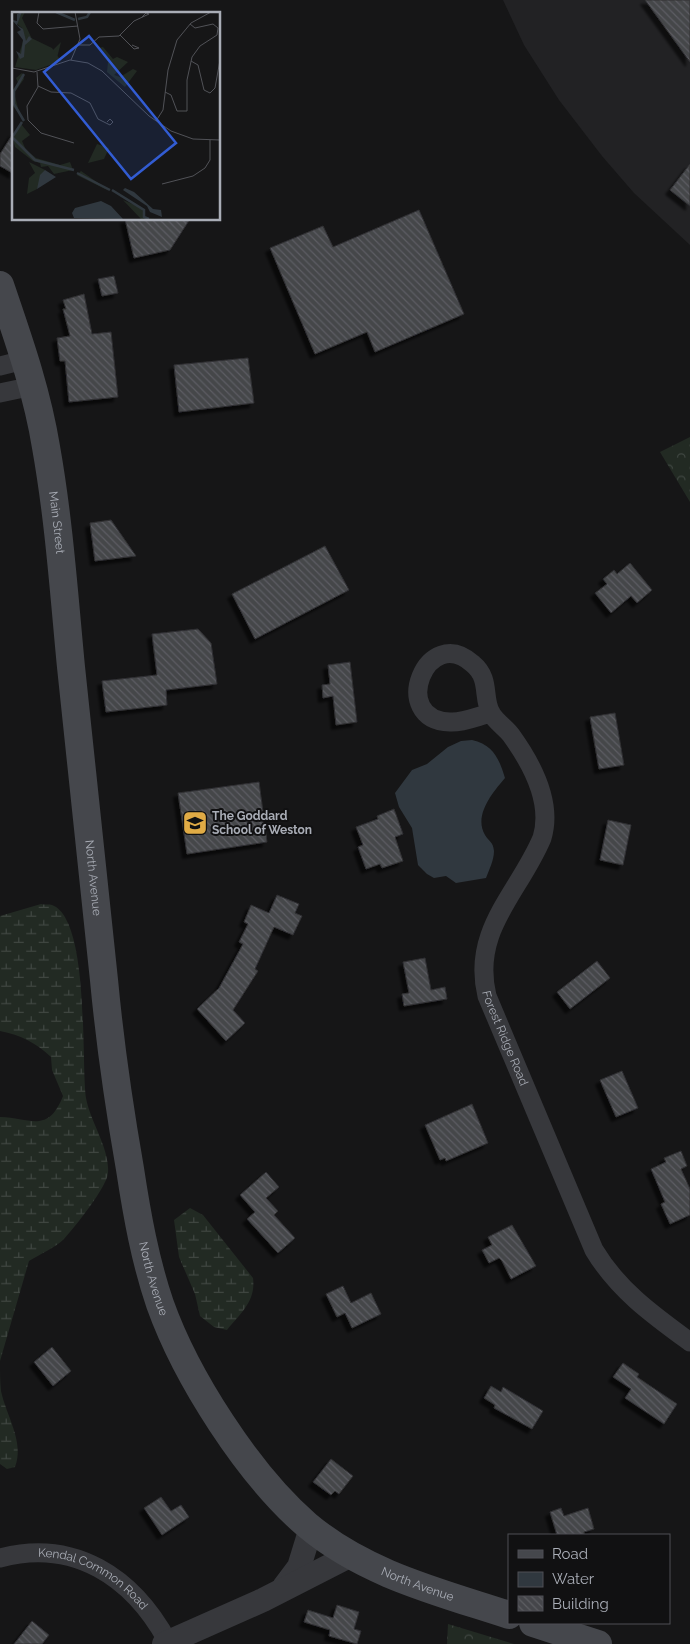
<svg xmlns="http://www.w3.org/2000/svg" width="690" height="1644" font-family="Raleway,sans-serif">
<defs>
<pattern id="wetland-marsh" width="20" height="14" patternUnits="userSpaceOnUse" patternTransform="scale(1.25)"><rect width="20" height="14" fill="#222a23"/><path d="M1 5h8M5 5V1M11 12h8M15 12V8" fill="none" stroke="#3f4641"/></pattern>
<pattern id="park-crowns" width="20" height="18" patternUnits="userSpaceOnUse" patternTransform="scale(1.25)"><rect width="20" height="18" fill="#222a23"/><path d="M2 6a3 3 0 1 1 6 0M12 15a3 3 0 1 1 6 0" fill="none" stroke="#3f4641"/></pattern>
<pattern id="building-back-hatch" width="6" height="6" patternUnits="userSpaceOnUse" patternTransform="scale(1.25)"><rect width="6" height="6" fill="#45464a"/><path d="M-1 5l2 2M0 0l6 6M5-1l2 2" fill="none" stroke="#5d5e62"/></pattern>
<filter id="shadow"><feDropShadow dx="-4.5" dy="4.5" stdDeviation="1" flood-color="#0009"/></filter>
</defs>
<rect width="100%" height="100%" fill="#161617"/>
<polygon fill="#222224" points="503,0 690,0 690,245 634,193 602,156 559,100 524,45"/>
<g fill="url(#wetland-marsh)">
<path d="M 41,904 C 44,905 49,904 52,905 C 90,919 81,1062 86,1098 C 90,1121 110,1149 108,1173 C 107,1187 74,1228 64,1239 C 55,1248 40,1254 29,1261 L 0,1361 L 0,1117 C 31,1118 48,1134 63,1096 L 52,1070 L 51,1057 C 36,1043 21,1035 0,1031 L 0,916 Z"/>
<path d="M 190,1208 L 203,1215 L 253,1278 C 256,1301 241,1313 227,1330 L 214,1327 L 200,1316 L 195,1294 L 179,1257 L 174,1220 Z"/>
<path d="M 0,1363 C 0,1372 0,1382 1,1391 C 6,1415 25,1443 15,1467 L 7,1469 L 0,1464 Z"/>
</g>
<g fill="url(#park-crowns)">
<polygon points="690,437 690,502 660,452"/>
<polygon points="448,1624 514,1644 447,1644"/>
</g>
<path fill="#30383f" d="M 472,740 C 493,745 499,758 505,778 C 494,791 473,815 485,835 C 489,842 493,841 494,851 C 494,860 489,870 486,878 L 456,883 L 446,876 L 434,878 L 427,874 L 418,865 L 412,828 L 399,807 L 395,793 L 412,770 L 427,764 L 448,747 L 461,741 Z"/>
<g fill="url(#building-back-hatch)" stroke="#303033" filter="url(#shadow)">
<polygon points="645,0 690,0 690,62"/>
<polygon points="14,132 14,174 0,166 0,154"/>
<polygon points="690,164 690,206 670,190"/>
<polygon points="419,210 464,314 375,352 367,332 315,354 270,248 323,226 333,247"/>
<polygon points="125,219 190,219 170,250 134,258"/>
<polygon points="114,276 118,293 102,296 98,279"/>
<polygon points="84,294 92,334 111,332 118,397 69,402 65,361 60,361 57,338 70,336 63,309 66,309 63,300"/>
<polygon points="248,358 254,403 179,412 174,365"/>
<polygon points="111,520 136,556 95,561 90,523"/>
<polygon points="325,546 349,590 255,639 232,594"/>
<polygon points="630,563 652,590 637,603 631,596 611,613 595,593 607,584 603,579 614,570 617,574"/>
<polygon points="198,629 211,643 217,684 166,690 167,705 106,712 102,681 157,675 152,634"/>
<polygon points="350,662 357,722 336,725 333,696 323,698 322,685 330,684 328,665"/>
<polygon points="615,713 624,765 599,769 590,717"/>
<polygon points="259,782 267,842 187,854 178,793"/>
<polygon points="394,809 403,834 395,837 403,861 382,868 380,864 366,869 358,847 363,845 356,827 378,819 377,816"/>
<polygon points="608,820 631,825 623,865 600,860"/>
<polygon points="277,895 299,904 295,913 302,916 293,935 274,927 255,969 258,971 233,1010 245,1023 226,1041 197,1009 219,988 243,944 239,942 248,924 244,922 251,905 269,913"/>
<polygon points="425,958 431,990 445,987 447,999 404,1006 402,994 409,993 403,962"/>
<polygon points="597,961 610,978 570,1009 557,992"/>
<polygon points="622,1071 638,1108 616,1117 600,1080"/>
<polygon points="472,1104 488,1143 446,1161 445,1158 440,1160 425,1125"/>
<polygon points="681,1151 687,1166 681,1169 690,1189 690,1215 670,1224 661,1204 665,1202 651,1169 666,1162 664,1158"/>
<polygon points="266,1172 279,1187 266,1198 278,1211 274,1215 295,1238 278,1253 247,1219 255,1212 240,1195"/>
<polygon points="512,1225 536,1266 511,1279 502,1261 499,1258 489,1263 482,1250 492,1245 488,1237"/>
<polygon points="343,1286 351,1303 371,1293 381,1314 352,1328 345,1313 337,1317 326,1294"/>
<polygon points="52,1347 71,1371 53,1386 34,1362"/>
<polygon points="623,1363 639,1374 637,1377 677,1404 664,1424 625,1398 631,1389 613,1377"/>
<polygon points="491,1386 501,1392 503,1387 543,1411 532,1429 494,1408 495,1405 484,1398"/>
<polygon points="331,1459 353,1476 339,1494 335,1491 331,1495 313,1482"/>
<polygon points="161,1497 171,1511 181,1505 189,1517 162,1535 144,1508"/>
<polygon points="561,1508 564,1516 588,1508 594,1529 584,1532 584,1535 557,1535 550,1512"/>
<polygon points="337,1605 359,1612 354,1629 361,1631 357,1644 329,1636 330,1630 304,1622 308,1610 333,1618"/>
<polygon points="32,1621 49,1635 42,1644 14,1644"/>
</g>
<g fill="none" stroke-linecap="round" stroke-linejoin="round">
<g stroke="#37383c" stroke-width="19">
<polyline points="0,366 24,360"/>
<polyline points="0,393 33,386"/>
<path id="s1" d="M 491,713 C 478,716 463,723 450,722 C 388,720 427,622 473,664 C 491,679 482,698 491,713 C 495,721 506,728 511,735 C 532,764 553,802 542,838 C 519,893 471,930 487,996 L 594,1250 C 618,1290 653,1315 690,1342"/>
<path id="s2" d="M 0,1558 C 74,1538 133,1577 168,1642"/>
</g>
<g stroke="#37383c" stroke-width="24">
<polyline points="284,1587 299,1567 311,1528"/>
<polyline points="164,1644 263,1600 351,1555"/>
</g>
<g stroke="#45474c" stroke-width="28">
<path id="s3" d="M 0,285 C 18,338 37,391 46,447 C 59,520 64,594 71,667 C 82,772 93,876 104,980 C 110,1044 119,1106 130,1169 C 137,1215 145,1260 160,1304 C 186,1377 248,1474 307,1525 C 365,1574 439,1592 509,1615"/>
<polyline points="533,1623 598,1644"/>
</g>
</g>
<defs>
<symbol id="school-square" viewBox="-11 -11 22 22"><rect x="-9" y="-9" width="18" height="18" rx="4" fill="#e0ab45" stroke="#111112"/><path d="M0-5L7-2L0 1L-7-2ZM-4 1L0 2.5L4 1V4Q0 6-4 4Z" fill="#111"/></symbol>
</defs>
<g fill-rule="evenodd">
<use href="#school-square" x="181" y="809" width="28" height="28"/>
</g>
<g text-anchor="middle" stroke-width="4" stroke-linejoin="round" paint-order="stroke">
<g font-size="12" fill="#a9adb6" stroke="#111112">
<text dy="4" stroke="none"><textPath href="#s3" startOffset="245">Main Street</textPath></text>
<text dy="4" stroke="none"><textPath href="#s3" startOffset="602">North Avenue</textPath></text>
<text dy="4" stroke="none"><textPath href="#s1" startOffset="585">Forest Ridge Road</textPath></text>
<text dy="4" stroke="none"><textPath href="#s3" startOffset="1008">North Avenue</textPath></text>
<text dy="4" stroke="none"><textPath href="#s2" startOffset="101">Kendal Common Road</textPath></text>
<text dy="4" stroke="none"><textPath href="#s3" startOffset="1428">North Avenue</textPath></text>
</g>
<g font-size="12" font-weight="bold" fill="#a9adb6" stroke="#111112" text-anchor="start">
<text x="212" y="820">The Goddard<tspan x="212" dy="14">School of Weston</tspan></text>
</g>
</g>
<g transform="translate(12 12)">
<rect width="208" height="208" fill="#161617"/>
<path d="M 13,0 L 10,6 L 21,29 L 39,40 L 49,30 L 45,46 L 11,24 L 10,16 L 5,12 L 9,2 ZM 91,35 L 101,47 L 105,45 L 116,50 L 102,63 L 108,65 L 121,57 L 125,59 L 113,75 L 95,60 L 96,50 L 86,36 ZM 10,61 L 12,67 L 2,81 L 8,103 L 0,93 L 0,79 L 6,71 L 4,66 ZM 9,112 L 18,123 L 10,129 L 14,138 L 24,146 L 48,153 L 58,150 L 61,158 L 42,162 L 36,154 L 29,155 L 28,151 L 21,149 L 3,135 L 0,123 ZM 17,150 L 33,158 L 25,177 L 15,182 L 17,166 L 23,161 ZM 69,159 L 89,173 L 97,179 L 65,163 ZM 111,188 L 130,196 L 133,206 L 143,207 L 129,207 Z" fill="#222a23"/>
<path d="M 13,23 L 40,36 L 49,49 L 24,58 L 3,55 ZM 85,132 L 97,136 L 92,147 L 76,151 Z" fill="#222a23"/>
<path d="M 10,0 L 5,13 L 11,17 L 14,29 L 17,24 L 20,27 L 13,33 L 12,45 L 8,47 L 4,39 L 9,42 L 11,28 L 5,20 L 9,18 L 0,8 L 5,9 L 5,2 ZM 33,158 L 44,165 L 25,177 L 28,163 ZM 113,176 L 122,180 L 141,197 L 149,198 L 150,205 L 138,200 L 135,194 L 111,178 ZM 89,189 L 99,194 L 111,207 L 62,206 L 60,201 L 63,196 Z" fill="#30383f"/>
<path fill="none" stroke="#30383f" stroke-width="2.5" d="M 44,0 L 63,8M 66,7 L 75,5 L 78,0M 12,109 L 2,92 L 2,79 L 12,62M 1,124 L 10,110M 0,125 L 23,148 L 62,158M 65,161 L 98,178M 100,178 L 132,198 L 132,205 L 137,207"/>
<path fill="none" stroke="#515257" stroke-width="1" d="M 27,0 L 25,11 L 31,17 L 66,14M 178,12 L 183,16 L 201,12 L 206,16M 108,23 L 122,37 L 127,36 L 120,33M 67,33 L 78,33 L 87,25 L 107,24 L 122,9 L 137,2 L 134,1 L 130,5M 59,48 L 68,27 L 63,0M 179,49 L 186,53 L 192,78 L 198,81 L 203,76 L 208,48M 0,56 L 22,60 L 58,48 L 76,51 L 90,59 L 137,104 L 159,119 L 181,127 L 208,128M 25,60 L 26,75 L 15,94 L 16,108 L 29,121 L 62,131M 26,74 L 39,80 L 59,81 L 78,91 L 86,107 L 98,113 L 101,110 L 98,107 L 95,110M 153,80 L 159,83 L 165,99 L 175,99 L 175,68 L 180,45 L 188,34 L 205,23 L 206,16M 144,109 L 151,98 L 156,58 L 165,28 L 179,11 L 199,0M 150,172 L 181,164 L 193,156 L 198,148 L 198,128"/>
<path fill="#325cd3" fill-opacity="0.15" stroke="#325cd3" stroke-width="2.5" d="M 77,24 L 164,131 L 119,167 L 32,60 Z"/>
<rect width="208" height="208" fill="none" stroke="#a9adb6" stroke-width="2.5"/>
</g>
<rect x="508" y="1534" width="162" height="90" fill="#111112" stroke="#4e4f54"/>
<rect x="518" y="1550" width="25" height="8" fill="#45474c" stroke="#4e4f54"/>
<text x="552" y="1559" font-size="15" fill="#a9adb6">Road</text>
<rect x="518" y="1572" width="25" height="15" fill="#30383f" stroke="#4e4f54"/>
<text x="552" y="1584" font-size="15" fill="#a9adb6">Water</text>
<rect x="518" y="1596" width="25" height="15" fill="url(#building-back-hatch)" stroke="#4e4f54"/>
<text x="552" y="1609" font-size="15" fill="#a9adb6">Building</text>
</svg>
